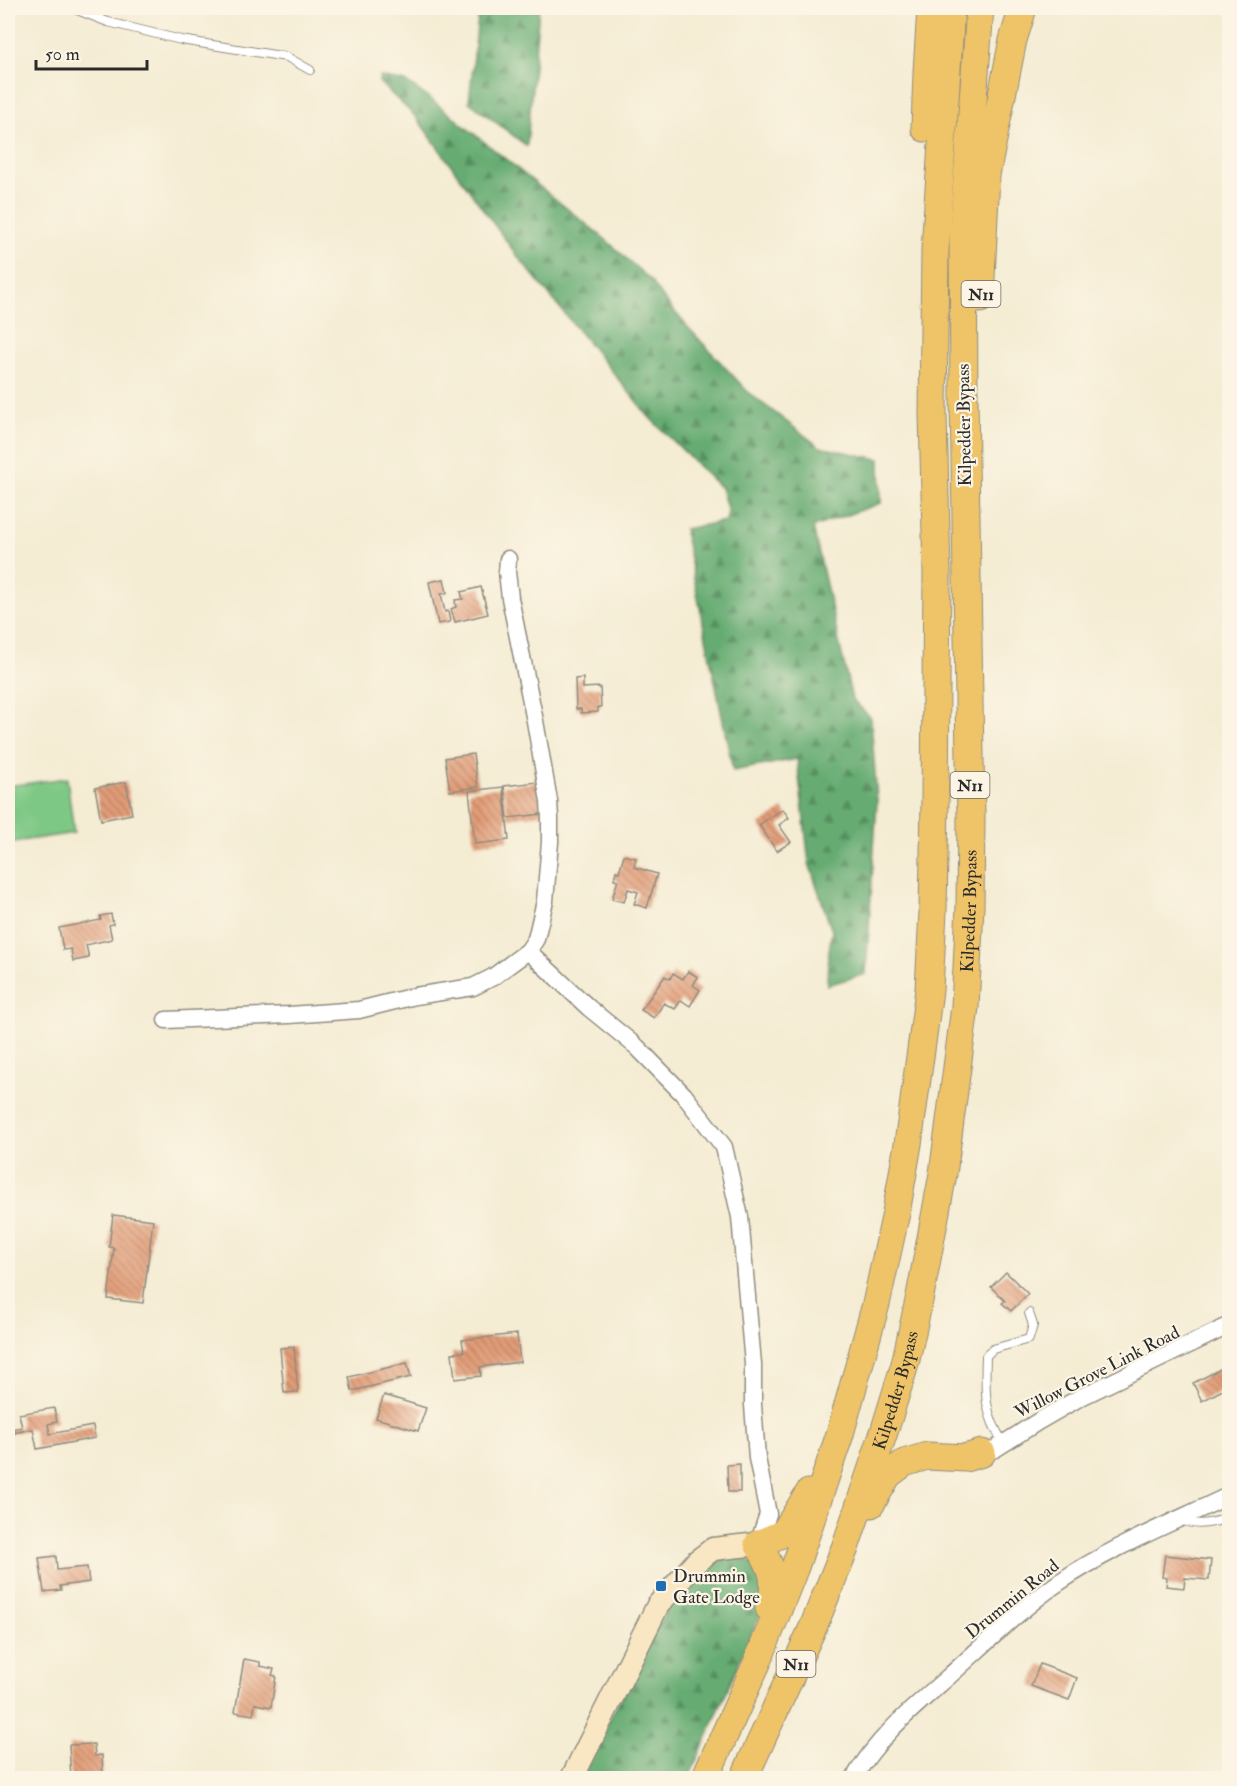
<svg xmlns="http://www.w3.org/2000/svg" width="1237" height="1786" font-family="'IM FELL Double Pica',serif">
<defs>
<pattern id="forest-firs" width="22" height="20" patternUnits="userSpaceOnUse" patternTransform="scale(1.5)"><rect width="22" height="20" fill="#66ac72"/><path d="M5 1l3.5 6h-7zM16 11l3.5 6h-7z" fill="#548c5e"/></pattern>
<pattern id="building-back-hatch" width="6" height="6" patternUnits="userSpaceOnUse" patternTransform="scale(1.5)"><rect width="6" height="6" fill="#e29c77"/><path d="M-1 5l2 2M0 0l6 6M5-1l2 2" fill="none" stroke="#b77f62"/></pattern>
</defs>
<rect width="100%" height="100%" fill="#fcf5e5"/>
<filter id="ink" filterUnits="userSpaceOnUse"><feTurbulence type="fractalNoise" baseFrequency=".0167" numOctaves="2"/><feDisplacementMap in="SourceGraphic" scale="12" xChannelSelector="R" yChannelSelector="G"/><feConvolveMatrix kernelMatrix="1 2 1 2 8 2 1 2 1" color-interpolation-filters="sRGB"/></filter>
<filter id="wash" filterUnits="userSpaceOnUse"><feTurbulence type="fractalNoise" baseFrequency=".008" numOctaves="4" result="noise"/><feDisplacementMap in="SourceGraphic" scale="24" xChannelSelector="R" yChannelSelector="G"/><feGaussianBlur stdDeviation="1.35" result="paint"/><feColorMatrix in="noise" values="0 0 0 0 0 0 0 0 0 0 0 0 0 0 0 0 0 1.4 0 .05"/><feComposite in="paint" operator="in"/></filter>
<g filter="url(#wash)">
<rect width="100%" height="100%" fill="#f4ecd3"/>
<g fill="url(#forest-firs)" stroke="#486c4e" stroke-width="1.5">
<polygon points="479,8 539,8 527,146 469,102"/>
<polygon points="380,77 406,82 432,100 605,239 650,280 664,299 686,325 749,393 820,447 880,459 881,503 813,527 852,699 871,718 877,801 866,974 827,985 828,957 832,931 809,863 797,759 733,771 684,529 726,521 728,512 721,488 650,418 515,253 416,117 379,82"/>
<polygon points="731,1557 744,1559 759,1565 767,1599 689,1778 579,1778 669,1605 700,1571 720,1559"/>
</g>
<polygon fill="#7ec885" stroke="#547a58" stroke-width="1.5" points="67,778 74,833 8,843 8,786"/>
<g id="blocks">
<g fill="url(#building-back-hatch)">
<polygon points="444,579 447,593 441,594 445,612 448,611 450,622 438,624 429,582"/>
<polygon points="481,587 488,614 455,622 451,609 456,607 455,600 463,599 461,592"/>
<polygon points="583,678 583,688 600,687 601,707 598,707 598,712 581,713 581,709 576,709 575,679"/>
<polygon points="473,754 478,787 450,791 445,758"/>
<polygon points="126,782 132,814 101,820 95,788"/>
<polygon points="538,782 543,814 508,818 504,786"/>
<polygon points="503,787 509,840 475,844 469,791"/>
<polygon points="783,809 789,818 779,825 791,842 777,851 759,825"/>
<polygon points="624,855 636,858 634,867 657,874 647,908 634,904 638,892 628,889 624,902 612,899 618,880 614,879 616,871 619,872"/>
<polygon points="111,914 113,924 109,925 112,939 86,945 89,958 73,961 71,949 63,950 59,928 101,920 100,916"/>
<polygon points="688,971 698,977 693,985 700,990 690,1006 681,1000 675,1009 664,1003 654,1018 641,1010 665,976 670,979 673,973 683,979"/>
<polygon points="113,1215 153,1220 143,1303 108,1299 114,1248 109,1247"/>
<polygon points="1006,1272 1028,1294 1011,1311 1002,1303 1005,1301 991,1287"/>
<polygon points="517,1334 520,1362 480,1367 481,1376 455,1379 452,1353 464,1352 462,1340"/>
<polygon points="294,1347 298,1392 284,1393 280,1348"/>
<polygon points="407,1363 411,1377 352,1391 349,1377"/>
<polygon points="1230,1364 1230,1386 1202,1401 1193,1383"/>
<polygon points="384,1395 426,1408 418,1431 376,1418"/>
<polygon points="54,1408 57,1422 48,1424 50,1434 93,1426 95,1438 37,1449 33,1429 8,1434 8,1430 22,1427 19,1414"/>
<polygon points="740,1464 740,1492 728,1492 727,1465"/>
<polygon points="1165,1555 1211,1560 1209,1580 1185,1578 1184,1588 1166,1586 1167,1578 1162,1577"/>
<polygon points="56,1556 57,1570 87,1567 89,1582 60,1586 61,1590 44,1592 39,1558"/>
<polygon points="244,1659 260,1662 260,1666 274,1669 272,1675 276,1676 271,1707 255,1704 253,1715 235,1712"/>
<polygon points="1040,1664 1077,1678 1069,1700 1031,1686"/>
<polygon points="94,1744 95,1756 102,1755 103,1778 71,1778 69,1745"/>
</g>
</g>
</g>
<g filter="url(#ink)">
<use href="#blocks" fill-opacity="0" stroke="#908c7f" stroke-width="1.5"/>
<g fill="none" stroke-linecap="round" stroke-linejoin="round">
<defs>
<g id="service">
<polyline points="72,8 108,22 181,40 287,57 310,70"/>
<path d="M 1004,1443 C 983,1414 985,1390 986,1356 L 993,1349 L 1029,1339 L 1033,1325 L 1029,1313"/>
<path d="M 1181,1520 C 1198,1527 1213,1523 1230,1517"/>
</g>
<g id="minor">
<polyline points="528,951 589,1008 637,1047 684,1095 724,1147 740,1217 753,1364 753,1405 757,1458 768,1514 758,1544"/>
<polyline points="166,1020 289,1015 359,1010 415,996 473,987 493,977 528,951 536,939 545,901 550,842 550,818 549,801 535,721 510,598 507,572 508,559"/>
<polyline points="982,1453 995,1449 1039,1421 1079,1398 1230,1325"/>
<path d="M 854,1778 C 877,1738 912,1709 947,1678 C 982,1647 1019,1610 1058,1583 C 1111,1547 1172,1523 1230,1495"/>
</g>
<polyline id="secondary" points="572,1778 658,1605 697,1561 713,1549 758,1544"/>
<g id="trunk">
<polyline points="925,128 927,72 931,8"/>
<polyline points="980,299 986,175 1013,40 1023,8"/>
<polyline points="871,1504 888,1475 904,1463 927,1456 965,1458 982,1453"/>
<path d="M 769,1608 C 779,1581 772,1567 758,1544 L 784,1533 L 809,1493"/>
<polyline points="705,1778 757,1663 795,1567 840,1434 876,1304 896,1213 908,1144 924,1028 929,990 933,911 935,799 937,574 933,414 935,250 951,8"/>
<path id="s1" d="M 744,1778 L 814,1625 L 845,1548 L 885,1429 L 905,1364 L 920,1296 L 943,1174 L 965,1007 L 970,906 L 971,818 L 964,399 L 963,232 L 980,8"/>
</g>
</defs>
<use href="#service" stroke="#908c7f" stroke-width="10"/>
<use href="#minor" stroke="#908c7f" stroke-width="19"/>
<use href="#secondary" stroke="#908c7f" stroke-width="25"/>
<use href="#trunk" stroke="#908c7f" stroke-width="29"/>
<use href="#service" stroke="#fff" stroke-width="8"/>
<use href="#minor" stroke="#fff" stroke-width="16"/>
<use href="#secondary" stroke="#f9e7c3" stroke-width="22"/>
<use href="#trunk" stroke="#efc469" stroke-width="27"/>
</g>
</g>
<rect fill="#1f6fb2" stroke="#fcf5e5" stroke-width="2" x="655" y="1580" width="12" height="12" rx="3"/>
<g text-anchor="middle" stroke-width="4.5" stroke-linejoin="round" paint-order="stroke">
<g fill="#fcf5e5" stroke="#6a6863" stroke-width="1.5">
<rect x="961.5" y="281" width="39" height="26" rx="4.5"/>
<rect x="950.5" y="772" width="39" height="26" rx="4.5"/>
<rect x="776.5" y="1651" width="39" height="26" rx="4.5"/>
</g>
<g font-size="16" font-weight="bold" fill="#2b2b2b">
<text x="981" y="300">N11</text>
<text x="970" y="791">N11</text>
<text x="796" y="1670">N11</text>
</g>
<g font-size="18" fill="#2b2b2b" stroke="#fcf5e5">
<text transform="translate(964 425) rotate(-91)" y="6">Kilpedder Bypass</text>
<text dy="6" stroke="none"><textPath href="#s1" startOffset="903">Kilpedder Bypass</textPath></text>
<text transform="translate(1097 1372) rotate(-27)" y="6">Willow Grove Link Road</text>
<text dy="6" stroke="none"><textPath href="#s1" startOffset="417">Kilpedder Bypass</textPath></text>
<text transform="translate(1012 1599) rotate(-39)" y="6">Drummin Road</text>
</g>
<g font-size="18" fill="#2b2b2b" stroke="#fcf5e5" text-anchor="start">
<text x="673" y="1582">Drummin<tspan x="673" dy="21">Gate Lodge</tspan></text>
</g>
</g>
<rect width="1237" height="1786" fill="none" stroke="#fcf5e5" stroke-width="30"/>
<path d="M36 60v9h111v-9" fill="none" stroke="#2b2b2b" stroke-width="3"/>
<text x="45" y="60" font-size="18" fill="#2b2b2b" stroke="#fcf5e5" stroke-width="4.5" paint-order="stroke">50 m</text>
</svg>
